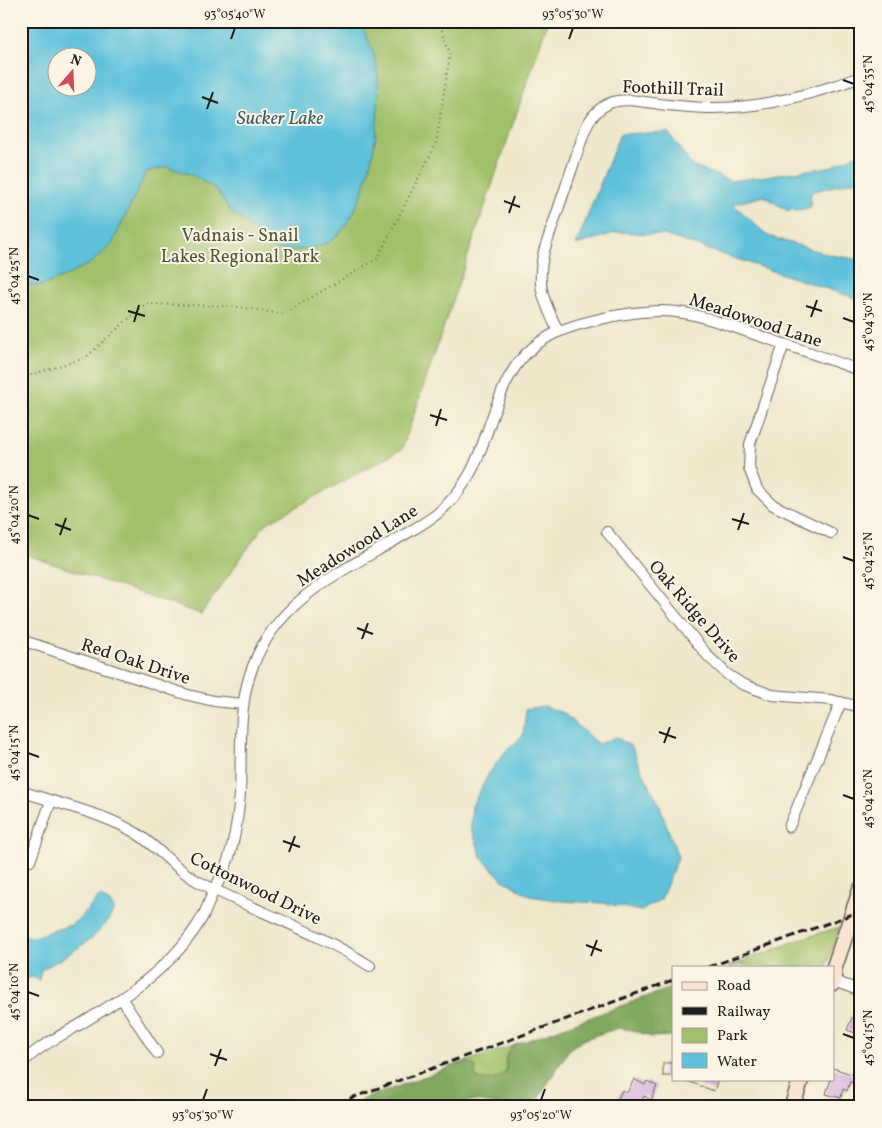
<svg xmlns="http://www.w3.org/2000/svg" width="882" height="1128" font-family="Vollkorn,serif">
<rect width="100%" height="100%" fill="#fcf5e5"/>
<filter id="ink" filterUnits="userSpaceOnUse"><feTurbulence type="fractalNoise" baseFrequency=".02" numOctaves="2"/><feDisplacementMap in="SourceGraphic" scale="10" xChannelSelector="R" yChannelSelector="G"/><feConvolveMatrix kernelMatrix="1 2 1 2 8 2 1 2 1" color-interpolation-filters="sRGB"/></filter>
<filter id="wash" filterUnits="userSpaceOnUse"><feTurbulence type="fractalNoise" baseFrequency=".0096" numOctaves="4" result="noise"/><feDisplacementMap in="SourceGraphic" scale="20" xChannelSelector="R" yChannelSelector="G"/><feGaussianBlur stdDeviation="1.12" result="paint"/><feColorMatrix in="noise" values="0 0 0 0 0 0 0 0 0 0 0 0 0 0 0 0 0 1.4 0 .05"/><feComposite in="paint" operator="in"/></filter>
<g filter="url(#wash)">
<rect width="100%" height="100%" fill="#efe8cc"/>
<g fill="#a0c16a" stroke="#5e6e43" fill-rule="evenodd">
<path d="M 21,21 L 548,21 L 402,449 L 265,524 L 201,614 L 21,553 ZM 58,58 L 88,58 L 88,88 L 58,88 Z"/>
<polygon points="840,927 826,967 764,967 743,965 728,967 804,938"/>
<path d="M 515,1045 L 505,1057 C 505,1062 508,1069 505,1073 C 501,1080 478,1085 475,1076 C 475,1075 476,1068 476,1067 L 469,1063 L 456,1065 Z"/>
</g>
<path fill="#80a75e" stroke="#4e623d" d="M 673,987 L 673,1036 L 652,1037 L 632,1030 L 619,1028 L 587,1038 L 570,1048 L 538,1099 L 527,1107 L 515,1107 L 475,1101 L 462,1102 L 445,1107 L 342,1107 L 456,1065 L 469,1063 L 475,1066 L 475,1075 L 478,1079 C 488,1082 500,1080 506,1071 C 507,1060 504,1053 515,1045 Z"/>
<g fill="#5ec2db" stroke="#3d6f7c" fill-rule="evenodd">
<path d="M 21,21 L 359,21 C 366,35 373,48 376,64 C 385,106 370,224 325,244 C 309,251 289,250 272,249 L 260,236 L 229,209 L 216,189 L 190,174 L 166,167 L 146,172 L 112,244 L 92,262 L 64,277 L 40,286 L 21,284 ZM 58,58 L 88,58 L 88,88 L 58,88 Z"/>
<polygon points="668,132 692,166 731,181 830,167 861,153 861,179 811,192 810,208 788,211 764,196 733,204 768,236 830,255 861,260 861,300 664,235 618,232 576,245 620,134"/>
<polygon points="544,706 563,713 598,744 616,737 632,747 639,765 659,804 678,857 661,899 641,911 604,903 563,901 530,896 502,879 482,858 471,828 472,806 488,775 505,752 523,736 526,709"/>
<path d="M 101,897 L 111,904 L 114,909 C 106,935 64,957 41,970 L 39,980 L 32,977 L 21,981 L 21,937 L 33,937 L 71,925 L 80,918 L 98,898 Z"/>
</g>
<g id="blocks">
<g fill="#cca1dc">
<polygon points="860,998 861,998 861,1035 847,1030"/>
<rect x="663" y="1063" width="10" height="13"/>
<polygon points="833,1068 857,1076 855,1083 850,1082 847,1091 843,1089 841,1098 826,1094 831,1079 833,1079"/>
<polygon points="634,1079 645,1085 647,1081 657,1086 651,1100 644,1096 639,1107 633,1107 618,1098 622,1090 627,1093"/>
<polygon points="687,1079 718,1079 714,1091 687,1081"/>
</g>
</g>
</g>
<g filter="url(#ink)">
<use href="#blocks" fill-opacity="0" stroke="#66635a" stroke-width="1"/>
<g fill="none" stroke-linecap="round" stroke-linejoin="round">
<defs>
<g id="street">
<path d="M 558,331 C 543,299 536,286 544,251 L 585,130 C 590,118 598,108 610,103 C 625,97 644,102 659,104 C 677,106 695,108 712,108 C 764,108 812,94 861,77"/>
<polyline points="784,344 750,444 749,468 757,489 773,505 831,533"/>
<polyline points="607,532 708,656 728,675 742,684 772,695 831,700 861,707"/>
<polyline points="21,640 188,695 214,701 243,704"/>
<path d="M 21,791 C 58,804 103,813 136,833 C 158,847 175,869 199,882 C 255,911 316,931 370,966"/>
<polyline points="789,827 841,702"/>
<polyline points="30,861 51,801"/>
<polyline points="834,981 861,991"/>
<polyline points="122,999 157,1053"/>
<path d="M 21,1064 C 38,1047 58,1037 79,1025 C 127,996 175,966 203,916 C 207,908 210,900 213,892 C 218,882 224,873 227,863 C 235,841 238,817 240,794 C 242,751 237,706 253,666 C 278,599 341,572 399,538 C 412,530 425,523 437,514 C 485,473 482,429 508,379 C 531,335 569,325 614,316 C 637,312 660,309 684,313 C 709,317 733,327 757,335 C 792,347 827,358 861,371"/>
</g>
<g id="secondary">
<polyline points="833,983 834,968 861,889"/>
<polyline points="792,1107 801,1079"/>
</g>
</defs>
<use href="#street" stroke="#66635a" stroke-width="12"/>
<use href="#secondary" stroke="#66635a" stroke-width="18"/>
<g stroke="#66635a" stroke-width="2" stroke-dasharray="1 4" stroke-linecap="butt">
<polyline points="21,378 85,358 145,304 231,306 283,314 377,259 436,144 450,54 439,21"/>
<polyline points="857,878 861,867"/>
</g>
<use href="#street" stroke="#fff" stroke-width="10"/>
<use href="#secondary" stroke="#fce5d0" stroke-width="15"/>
<g stroke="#1c1c1c" stroke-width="3" stroke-dasharray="8 4" stroke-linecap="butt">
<polyline points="709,967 861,911"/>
<polyline points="327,1107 673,980"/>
</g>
</g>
</g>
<path fill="none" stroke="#1c1c1c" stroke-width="2" d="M 231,39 L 235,28M 569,39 L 573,28M 843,80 L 854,84M 202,97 L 218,103M 207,109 L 213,92M 504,201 L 520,207M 509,213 L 515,196M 28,276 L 39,280M 806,306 L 822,311M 128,311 L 145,316M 811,317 L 817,300M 843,318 L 854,322M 134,322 L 139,305M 430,415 L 447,420M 436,426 L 441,409M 28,515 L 39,519M 732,519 L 749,524M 55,524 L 71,530M 738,530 L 744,513M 60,535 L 66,518M 843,557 L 854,561M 357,628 L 373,634M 362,639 L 368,623M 659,732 L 676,738M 664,743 L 670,727M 28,753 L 39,757M 843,795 L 854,799M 283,841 L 300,847M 289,852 L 295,836M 586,945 L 602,951M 591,956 L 597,940M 28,992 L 39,996M 843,1034 L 854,1038M 210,1054 L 227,1060M 215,1066 L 221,1049M 203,1100 L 207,1089M 541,1100 L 545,1089"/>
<g text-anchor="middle" stroke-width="4" stroke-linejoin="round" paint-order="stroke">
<g font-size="18" fill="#1c1c1c" stroke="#fcf5e5">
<text transform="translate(673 88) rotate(2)" y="6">Foothill Trail</text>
<text transform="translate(756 320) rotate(18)" y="6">Meadowood Lane</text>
<text transform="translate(357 545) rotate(-32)" y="6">Meadowood Lane</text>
<text transform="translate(695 611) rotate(49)" y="6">Oak Ridge Drive</text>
<text transform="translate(136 661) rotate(18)" y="6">Red Oak Drive</text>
<text transform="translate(256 888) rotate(26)" y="6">Cottonwood Drive</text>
</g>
<g font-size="18" fill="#4a5637" stroke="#fcf5e5">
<text x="240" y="241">Vadnais - Snail<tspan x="240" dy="21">Lakes Regional Park</tspan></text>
</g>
<g font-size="19" font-style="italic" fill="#365e68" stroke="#fcf5e5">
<text x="280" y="124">Sucker Lake</text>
</g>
</g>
<rect width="882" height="1128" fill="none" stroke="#fcf5e5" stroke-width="55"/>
<rect x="672" y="966" width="162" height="115" fill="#fcf5e5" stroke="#a29e95"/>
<rect x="682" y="982" width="25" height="8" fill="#fce5d0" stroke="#a29e95"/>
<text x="717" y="990" font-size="15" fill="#1c1c1c">Road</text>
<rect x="682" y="1007" width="25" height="8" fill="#1c1c1c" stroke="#a29e95"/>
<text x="717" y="1016" font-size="15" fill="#1c1c1c">Railway</text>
<rect x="682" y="1028" width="25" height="15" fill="#a0c16a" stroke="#a29e95"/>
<text x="717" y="1040" font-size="15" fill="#1c1c1c">Park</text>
<rect x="682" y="1053" width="25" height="15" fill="#5ec2db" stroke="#a29e95"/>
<text x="717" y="1066" font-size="15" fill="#1c1c1c">Water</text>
<g transform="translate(72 72) rotate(19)"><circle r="24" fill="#fcf5e5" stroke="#a29e95"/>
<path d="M0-4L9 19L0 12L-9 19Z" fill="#d1495b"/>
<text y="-8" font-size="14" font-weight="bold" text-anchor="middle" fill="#1c1c1c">N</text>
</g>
<rect x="28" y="28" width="826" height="1072" fill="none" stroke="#1c1c1c" stroke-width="2"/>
<g font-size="12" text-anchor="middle" fill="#1c1c1c">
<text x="235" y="18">93°05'40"W</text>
<text x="573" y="18">93°05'30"W</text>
<text transform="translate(868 84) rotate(-90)" y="4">45°04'35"N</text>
<text transform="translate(14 276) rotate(-90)" y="4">45°04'25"N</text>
<text transform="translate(868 322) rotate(-90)" y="4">45°04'30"N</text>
<text transform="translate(14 515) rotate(-90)" y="4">45°04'20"N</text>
<text transform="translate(868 561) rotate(-90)" y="4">45°04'25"N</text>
<text transform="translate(14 753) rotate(-90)" y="4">45°04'15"N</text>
<text transform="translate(868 799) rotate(-90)" y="4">45°04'20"N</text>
<text transform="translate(14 992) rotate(-90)" y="4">45°04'10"N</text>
<text transform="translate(868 1038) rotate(-90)" y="4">45°04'15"N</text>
<text x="203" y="1119">93°05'30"W</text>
<text x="541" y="1119">93°05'20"W</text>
</g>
</svg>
